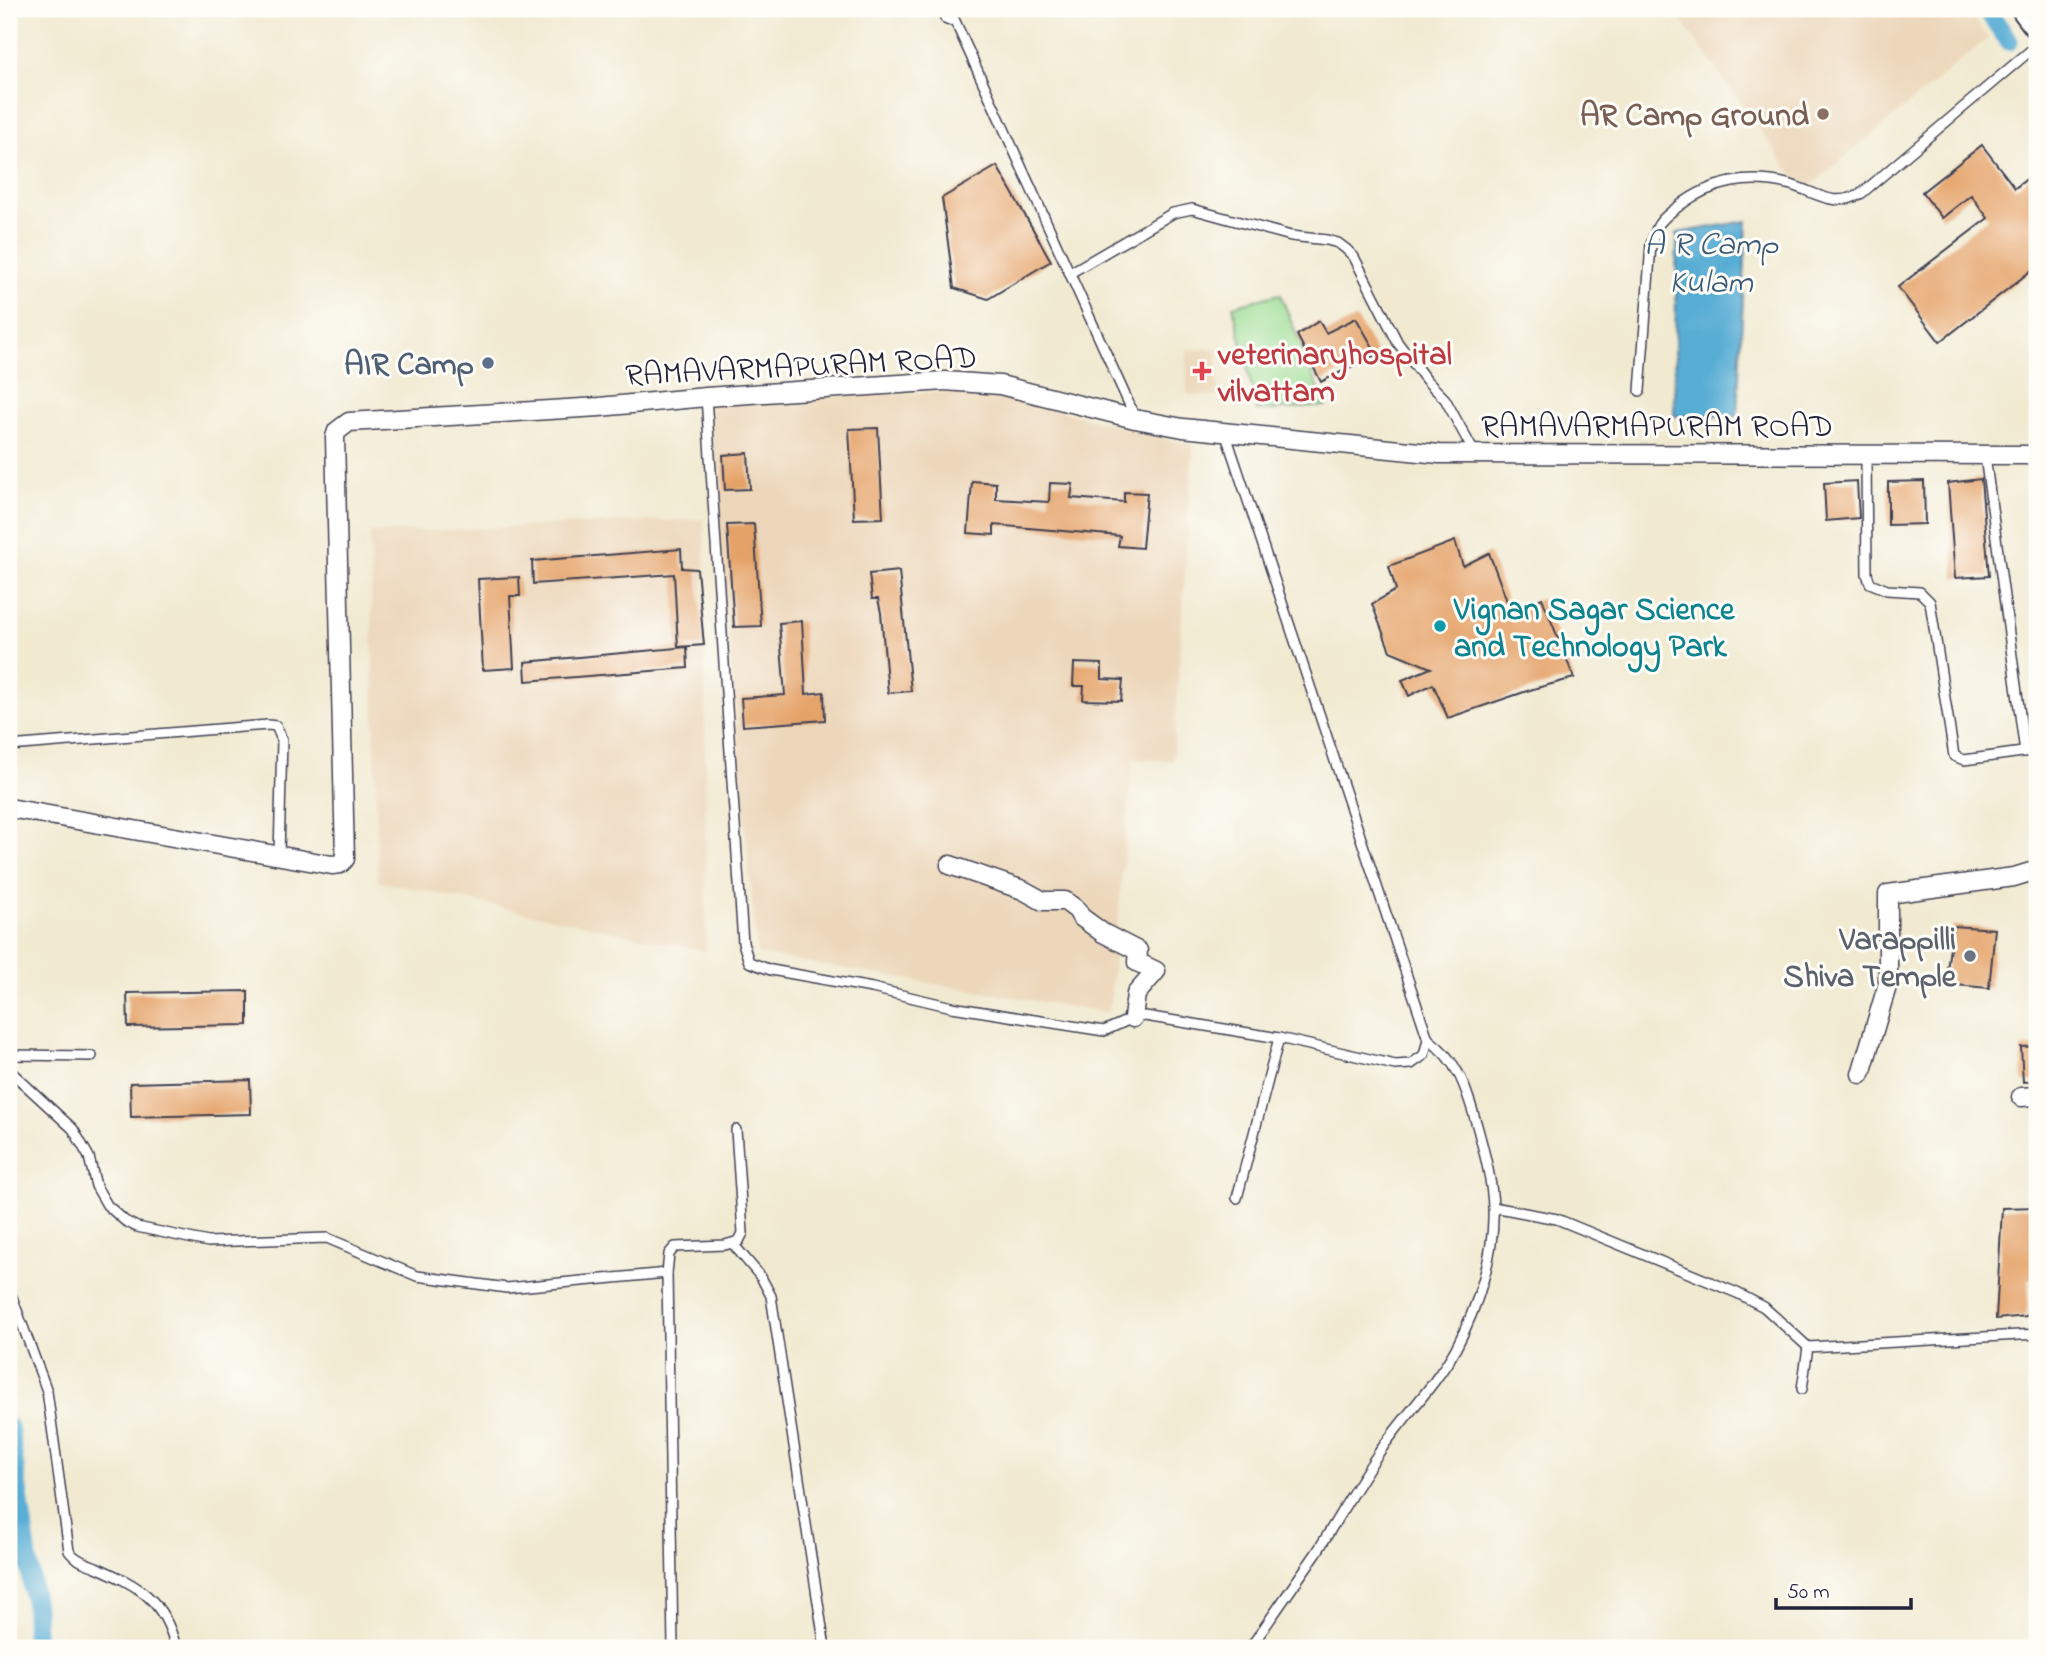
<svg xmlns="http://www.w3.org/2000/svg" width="2046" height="1657" font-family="'Indie Flower',sans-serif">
<rect width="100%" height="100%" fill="#fdfcf7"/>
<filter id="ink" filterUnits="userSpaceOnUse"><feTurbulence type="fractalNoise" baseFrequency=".0143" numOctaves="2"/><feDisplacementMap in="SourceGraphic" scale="14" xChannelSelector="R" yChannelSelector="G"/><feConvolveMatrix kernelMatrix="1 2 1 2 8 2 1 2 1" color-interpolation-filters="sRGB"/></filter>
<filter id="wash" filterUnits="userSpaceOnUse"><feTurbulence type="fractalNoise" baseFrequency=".00686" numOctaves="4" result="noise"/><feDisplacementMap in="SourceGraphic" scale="28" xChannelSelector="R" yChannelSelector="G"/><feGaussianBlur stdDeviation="1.57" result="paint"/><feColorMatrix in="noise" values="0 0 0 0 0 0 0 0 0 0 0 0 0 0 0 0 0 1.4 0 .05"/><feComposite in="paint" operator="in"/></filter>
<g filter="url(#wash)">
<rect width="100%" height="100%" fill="#f1ead1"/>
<g fill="#ecd7ba">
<polygon points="1673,9 1967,9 1988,38 1804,191"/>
<polygon points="1187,349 1217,349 1218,397 1187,394"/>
<polygon points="981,391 1193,445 1173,761 1133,759 1109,1013 757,954 707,400"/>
<polygon points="704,519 706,951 378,881 370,533"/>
</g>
<polygon fill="#9bdd93" stroke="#5e8067" stroke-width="2" points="1280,294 1326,406 1257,411 1233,306"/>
<polygon fill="#58add4" stroke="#3d6888" stroke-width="2" points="1747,221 1737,416 1674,416 1677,233"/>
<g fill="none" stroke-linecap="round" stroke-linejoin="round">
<g stroke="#58add4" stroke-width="19">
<polyline points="1986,9 2009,41"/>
<polyline points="9,1427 35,1607 36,1648"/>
</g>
</g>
<g id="blocks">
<g fill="#e5a267">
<polygon points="1982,145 2015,188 2037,171 2037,266 1940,342 1898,287 1988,218 1971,195 1942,218 1922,192"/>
<polygon points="997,166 1051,261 988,299 954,288 942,198"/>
<polygon points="1356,318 1377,354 1321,382 1297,335 1319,321 1326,333"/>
<polygon points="878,428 883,518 854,519 849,429"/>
<polygon points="748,453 750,489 725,490 723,455"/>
<polygon points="1981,479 1989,576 1955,578 1948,483"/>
<polygon points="972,481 996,483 996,499 1049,502 1050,483 1073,484 1071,498 1124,502 1124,492 1147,493 1142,548 1118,546 1120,536 994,525 994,535 968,533"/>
<polygon points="1857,481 1859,518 1826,521 1824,483"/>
<polygon points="1924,481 1925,524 1888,525 1888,482"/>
<polygon points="754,524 761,626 734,627 727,525"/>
<polygon points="1455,541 1463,566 1489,553 1511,612 1542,598 1574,678 1533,689 1448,718 1433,684 1409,696 1402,680 1431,668 1390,651 1372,604 1396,590 1389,566"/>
<polygon points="681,549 682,568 697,569 704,645 678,647 674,574 533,584 532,561"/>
<polygon points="899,571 911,691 888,693 881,613 878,599 872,599 869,574"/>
<polygon points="519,577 520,596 510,596 514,668 483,670 478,579"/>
<polygon points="802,621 806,694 824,692 825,720 743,726 741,698 785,695 779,623"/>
<polygon points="687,647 688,668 526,681 525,662"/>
<polygon points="1074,663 1102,664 1102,679 1123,680 1121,701 1083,700 1084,686 1073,686"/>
<polygon points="1953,926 1995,929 1989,988 1945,984"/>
<polygon points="248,991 248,1025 128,1027 127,993"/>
<polygon points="2037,1046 2037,1081 2023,1082 2021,1047"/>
<polygon points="250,1080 251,1114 131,1117 130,1083"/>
<polygon points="2037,1207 2037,1279 2029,1279 2027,1316 1996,1319 2002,1208"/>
</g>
</g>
</g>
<g filter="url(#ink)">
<use href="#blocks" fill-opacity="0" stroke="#414052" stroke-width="2"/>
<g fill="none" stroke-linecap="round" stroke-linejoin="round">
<defs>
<g id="service">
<polyline points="948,15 955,21 1135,417"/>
<polyline points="1070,273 1173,213 1192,209 1291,236 1327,240 1338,243 1346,249 1354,257 1398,343 1427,381 1445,399 1475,454"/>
<path d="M 1640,391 L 1651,244 C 1654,238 1655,230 1659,224 C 1664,217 1672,211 1679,206 C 1711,181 1751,174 1791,185 C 1818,193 1834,209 1862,193 L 2037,45"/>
<polyline points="706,397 743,943 749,962 771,970 872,988 952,1007 1104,1031 1133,1018 1145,1016 1279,1038 1395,1065 1411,1064 1424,1055 1428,1039 1225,432"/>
<polyline points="1866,456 1867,574 1870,583 1887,590 1920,592 1930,602 1954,756 1964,760 2037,750"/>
<polyline points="1985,456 2025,752"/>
<polyline points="9,746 268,725 276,726 282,740 279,855"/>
<polyline points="9,1055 92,1056"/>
<polyline points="9,1070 73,1129 89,1157 96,1186 107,1205 125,1221 137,1227 208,1242 327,1238 417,1276 507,1288 667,1273 669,1254 675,1247 725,1245 739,1241 743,1233 736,1130"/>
<polyline points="1237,1198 1279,1038"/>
<polyline points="1493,1207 1557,1219 1737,1293 1764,1307 1808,1347"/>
<polyline points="733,1244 761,1277 771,1296 825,1648"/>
<polyline points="667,1273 673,1648"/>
<path d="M 9,1289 L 47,1391 L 69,1551 C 75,1560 86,1563 96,1567 C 139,1586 164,1599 176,1648"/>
<polyline points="1802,1389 1808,1347 2037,1334"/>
<path d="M 1250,1648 C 1272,1616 1295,1584 1317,1552 C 1337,1520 1355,1488 1376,1457 C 1400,1420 1433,1389 1455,1350 C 1477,1308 1495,1256 1493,1207 C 1492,1181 1485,1155 1478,1129 C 1467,1092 1461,1063 1428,1039"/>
</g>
<g id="minor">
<polyline points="948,9 949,16"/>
<polyline points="9,808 332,865 340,864 345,859 335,437 337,431 349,422 599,407 706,397 945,381 1000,385 1135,419 1183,428 1439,454 2037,455"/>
<polyline points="950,865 1023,890 1043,901 1065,901 1077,910 1081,917 1103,933 1138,951 1137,962 1156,971 1136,994 1133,1018"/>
<polyline points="1861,1074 1888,983 1888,894 2014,877 2037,870"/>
<polyline points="2021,1097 2037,1096"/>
</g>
<polyline id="secondary" points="2025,9 2037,25"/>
</defs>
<use href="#service" stroke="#414052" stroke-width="12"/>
<use href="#minor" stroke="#414052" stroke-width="21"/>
<use href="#secondary" stroke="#414052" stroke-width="30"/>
<use href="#service" stroke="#fff" stroke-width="9"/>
<use href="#minor" stroke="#fff" stroke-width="18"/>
<use href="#secondary" stroke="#fff" stroke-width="26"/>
</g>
</g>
<circle fill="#8d6e63" stroke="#fdfcf7" stroke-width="2.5" cx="1823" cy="114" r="7"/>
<circle fill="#5c6f8a" stroke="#fdfcf7" stroke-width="2.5" cx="488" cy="363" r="7"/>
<path fill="#e0444e" stroke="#fdfcf7" stroke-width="2.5" d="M1198.5 360.5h7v7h7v7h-7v7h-7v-7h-7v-7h7z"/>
<circle fill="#0f9aa8" stroke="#fdfcf7" stroke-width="2.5" cx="1440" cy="626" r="7"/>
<circle fill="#6b7280" stroke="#fdfcf7" stroke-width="2.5" cx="1970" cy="956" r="7"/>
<g text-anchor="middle" stroke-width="6" stroke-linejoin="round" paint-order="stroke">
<g font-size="32" font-weight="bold" fill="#785e54" stroke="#fdfcf7" text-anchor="end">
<text x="1809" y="125">AR Camp Ground</text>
</g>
<g font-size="32" font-weight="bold" fill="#be3a42" stroke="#fdfcf7" text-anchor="start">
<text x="1218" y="364">veterinaryhospital<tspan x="1218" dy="37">vilvattam</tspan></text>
</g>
<g font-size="32" font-weight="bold" fill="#4e5e75" stroke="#fdfcf7" text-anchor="end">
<text x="474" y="374">AIR Camp</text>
</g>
<g font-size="32" fill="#22223b" stroke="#fdfcf7">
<text transform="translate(801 365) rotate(-3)" y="11">RAMAVARMAPURAM ROAD</text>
<text x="1657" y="436">RAMAVARMAPURAM ROAD</text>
</g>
<g font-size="32" font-weight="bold" fill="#0d838f" stroke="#fdfcf7" text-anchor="start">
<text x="1454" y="619">Vignan Sagar Science<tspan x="1454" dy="37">and Technology Park</tspan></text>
</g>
<g font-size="32" font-weight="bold" fill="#5b616d" stroke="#fdfcf7" text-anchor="end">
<text x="1956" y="949">Varappilli<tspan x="1956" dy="37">Shiva Temple</tspan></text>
</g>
<g font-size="33" font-style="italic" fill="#385a78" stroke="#fdfcf7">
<text x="1711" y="254">A R Camp<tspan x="1711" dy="38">Kulam</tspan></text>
</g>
</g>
<rect width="2046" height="1657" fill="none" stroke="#fdfcf7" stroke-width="35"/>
<path d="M1776 1598v10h135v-10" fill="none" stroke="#22223b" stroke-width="3.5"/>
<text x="1787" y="1598" font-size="21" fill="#22223b" stroke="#fdfcf7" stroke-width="5" paint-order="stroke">50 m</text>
</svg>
